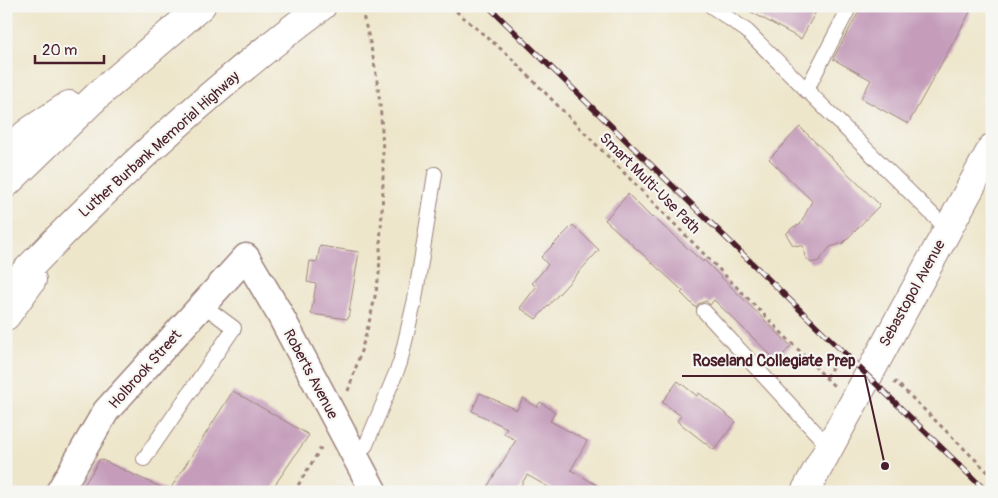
<svg xmlns="http://www.w3.org/2000/svg" width="998" height="498" font-family="Pangolin,sans-serif">
<rect width="100%" height="100%" fill="#f6f6f2"/>
<filter id="ink" filterUnits="userSpaceOnUse"><feTurbulence type="fractalNoise" baseFrequency=".02" numOctaves="2"/><feDisplacementMap in="SourceGraphic" scale="10" xChannelSelector="R" yChannelSelector="G"/><feConvolveMatrix kernelMatrix="1 2 1 2 8 2 1 2 1" color-interpolation-filters="sRGB"/></filter>
<filter id="wash" filterUnits="userSpaceOnUse"><feTurbulence type="fractalNoise" baseFrequency=".0096" numOctaves="4" result="noise"/><feDisplacementMap in="SourceGraphic" scale="20" xChannelSelector="R" yChannelSelector="G"/><feGaussianBlur stdDeviation="1.12" result="paint"/><feColorMatrix in="noise" values="0 0 0 0 0 0 0 0 0 0 0 0 0 0 0 0 0 1.4 0 .05"/><feComposite in="paint" operator="in"/></filter>
<g filter="url(#wash)">
<rect width="100%" height="100%" fill="#eee6cb"/>
<g id="blocks">
<g fill="#c59dbb">
<polygon points="740,6 819,6 801,39"/>
<polygon points="862,6 959,6 970,12 908,124 861,98 871,80 833,59"/>
<polygon points="800,127 880,205 843,243 830,247 819,261 811,263 805,257 803,246 793,245 786,234 793,227 800,225 812,201 769,159"/>
<polygon points="628,194 652,218 653,217 703,262 704,260 791,346 777,361 714,300 710,305 706,301 698,304 696,308 681,293 683,291 605,220"/>
<polygon points="573,225 599,250 536,319 520,308 536,287 532,283 548,265 541,257"/>
<polygon points="320,246 359,252 348,319 311,314 316,284 307,282 310,261 317,262"/>
<polygon points="678,381 697,396 699,393 736,422 714,450 677,421 681,416 662,402"/>
<polygon points="233,391 309,435 270,492 80,492 100,459 169,491"/>
<polygon points="480,393 517,410 523,398 537,407 540,402 555,412 550,421 587,441 571,470 609,492 557,492 527,475 517,492 484,492 516,440 504,434 507,428 472,411"/>
</g>
</g>
</g>
<g filter="url(#ink)">
<use href="#blocks" fill-opacity="0" stroke="#9c827b" stroke-width="1"/>
<g fill="none" stroke-linecap="round" stroke-linejoin="round">
<defs>
<g id="service">
<polyline points="711,6 747,31 947,229"/>
<polyline points="806,91 850,6"/>
<polyline points="704,311 829,447"/>
<polyline points="355,457 366,445 400,363 415,299 435,174"/>
<polyline points="144,459 234,328 203,305"/>
</g>
<polyline id="minor" points="59,492 106,411 246,257 278,311 374,492"/>
<polyline id="tertiary" points="805,492 992,148"/>
<g id="motorway">
<polyline points="6,150 30,131 69,105"/>
<polyline points="6,184 98,95 201,6"/>
<path d="M 6,292 C 104,188 208,91 322,6"/>
<polyline points="6,316 32,280"/>
</g>
</defs>
<use href="#service" stroke="#9c827b" stroke-width="16"/>
<use href="#minor" stroke="#9c827b" stroke-width="29"/>
<use href="#tertiary" stroke="#9c827b" stroke-width="30"/>
<use href="#motorway" stroke="#9c827b" stroke-width="30"/>
<g stroke="#9c827b" stroke-width="3" stroke-dasharray="4 4" stroke-linecap="butt">
<polyline points="450,6 508,55 834,386"/>
<polyline points="826,377 833,366"/>
<polyline points="894,384 896,382 992,476"/>
<path d="M 348,391 C 361,353 373,314 379,274 C 380,259 380,243 381,228 C 386,154 383,78 360,6"/>
<polyline points="294,492 322,446"/>
</g>
<use href="#service" stroke="#fff" stroke-width="14"/>
<use href="#minor" stroke="#fff" stroke-width="26"/>
<use href="#tertiary" stroke="#fff" stroke-width="28"/>
<use href="#motorway" stroke="#fff" stroke-width="28"/>
<defs>
<polyline id="rail" points="488,6 987,492"/>
</defs>
<use href="#rail" stroke="#4a1f2b" stroke-width="5.5"/>
<use href="#rail" stroke="#f6f6f2" stroke-width="4" stroke-dasharray="11" stroke-linecap="butt"/>
</g>
</g>
<g text-anchor="middle" stroke-width="4.5" stroke-linejoin="round" paint-order="stroke">
<g font-size="15" fill="#4a1f2b" stroke="#f6f6f2">
<text transform="translate(159 144) rotate(-42)" y="5">Luther Burbank Memorial Highway</text>
<text transform="translate(650 183) rotate(45)" y="5">Smart Multi-Use Path</text>
<text transform="translate(912 293) rotate(-61)" y="5">Sebastopol Avenue</text>
<text transform="translate(145 369) rotate(-48)" y="5">Holbrook Street</text>
<text transform="translate(311 374) rotate(62)" y="5">Roberts Avenue</text>
</g>
</g>
<path fill="none" stroke="#4a1f2b" stroke-width="2" d="M885 466L865 376H682"/>
<circle fill="#4a1f2b" stroke="#f6f6f2" stroke-width="2" cx="885" cy="466" r="5"/>
<g font-size="16" text-anchor="middle" font-weight="bold" fill="#4a1f2b" stroke="#f6f6f2" stroke-width="4.5" stroke-linejoin="round" paint-order="stroke">
<text x="774" y="366">Roseland Collegiate Prep</text>
</g>
<rect width="998" height="498" fill="none" stroke="#f6f6f2" stroke-width="25"/>
<path d="M35 55v8h69v-8" fill="none" stroke="#4a1f2b" stroke-width="2.5"/>
<text x="42" y="55" font-size="15" fill="#4a1f2b" stroke="#f6f6f2" stroke-width="4" paint-order="stroke">20 m</text>
</svg>
